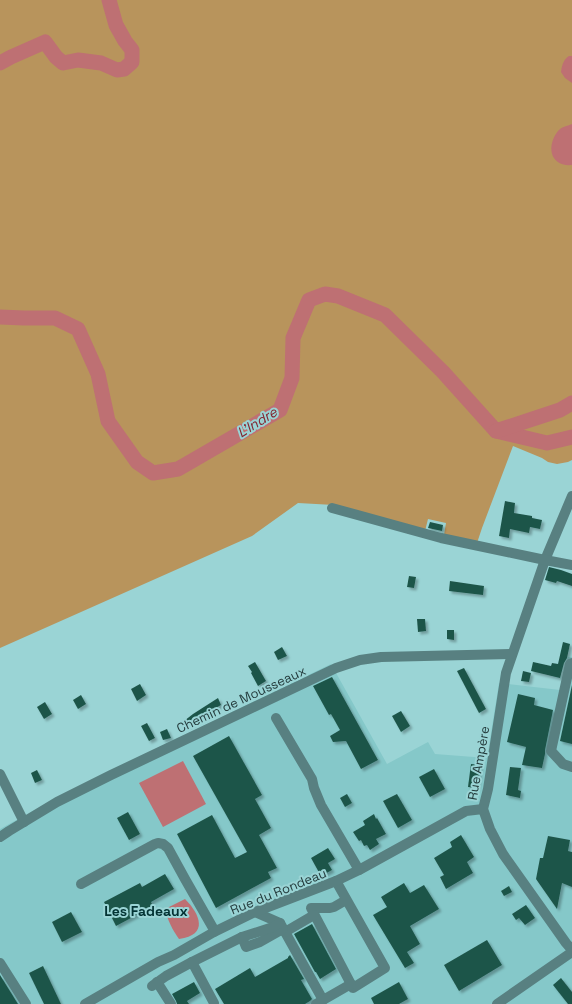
<svg xmlns="http://www.w3.org/2000/svg" width="572" height="1004" font-family="'Space Grotesk',sans-serif">
<defs>
<filter id="shadow"><feDropShadow dx="2.5" dy="2.5" stdDeviation="1" flood-color="#0004"/></filter>
</defs>
<rect width="100%" height="100%" fill="#9ad4d5"/>
<polygon fill="#85c8c9" points="568,657 572,657 572,1004 0,1004 0,829 69,791 331,664 387,764 428,742 435,754 487,758 499,683 560,690"/>
<polygon fill="#b8945c" points="0,0 572,0 572,460 568,462 557,464 548,462 542,458 513,446 482,528 477,543 444,535 446,523 428,519 425,531 334,505 298,503 252,536 0,648"/>
<g fill="#be7073">
<path d="M 569,56 L 572,56 L 572,83 L 565,78 L 561,72 C 562,65 563,60 569,56 Z"/>
<path d="M 572,124 L 572,165 C 550,167 546,146 558,131 C 561,127 567,126 572,124 Z"/>
<polygon points="183,761 206,804 163,827 139,783"/>
<path d="M 185,899 C 200,914 209,935 179,939 C 173,931 167,919 165,909 Z"/>
</g>
<g fill="none" stroke-linecap="round" stroke-linejoin="round">
<g stroke="#be7073" stroke-width="15">
<polyline points="0,63 11,57 45,42 56,57 63,63 78,60 101,63 117,70 124,69 132,62 132,50 125,41 116,25 109,0"/>
<polyline points="0,317 24,318 55,318 78,329 98,374 108,421 137,462 153,473 178,469 280,410 292,378 293,338 309,300 325,294 338,296 385,315 443,372 496,431 547,443 572,437"/>
<polyline points="496,431 560,410 572,403"/>
</g>
</g>
<g fill="#1f554a" filter="url(#shadow)">
<polygon points="505,501 515,503 514,513 532,516 532,518 542,520 540,529 530,527 529,533 510,529 509,538 499,536"/>
<polygon points="430,522 443,525 442,531 428,528"/>
<polygon points="549,567 561,570 572,574 572,586 557,581 556,583 545,580"/>
<polygon points="409,576 416,577 414,588 407,587"/>
<polygon points="450,581 484,586 483,595 449,591"/>
<polygon points="417,619 425,619 426,631 418,632"/>
<polygon points="447,630 454,630 454,640 447,639"/>
<polygon points="563,642 570,644 567,658 564,663 560,678 531,671 533,662 551,666 552,663 558,664"/>
<polygon points="282,647 287,656 278,660 274,652"/>
<polygon points="255,662 266,681 258,686 251,673 252,672 248,666"/>
<polygon points="464,668 486,709 479,713 457,671"/>
<polygon points="523,671 531,673 529,682 521,681"/>
<polygon points="332,677 378,760 361,769 346,741 333,742 330,736 340,730 331,714 329,715 313,686"/>
<polygon points="140,684 146,695 137,701 131,689"/>
<polygon points="572,685 572,744 560,741"/>
<polygon points="518,694 535,698 534,705 553,710 545,750 545,754 542,768 522,765 526,747 507,742"/>
<polygon points="81,695 86,704 78,709 73,700"/>
<polygon points="218,698 221,705 214,709 215,711 187,727 184,721 193,714"/>
<polygon points="45,702 52,714 44,719 37,707"/>
<polygon points="401,711 410,726 401,732 392,716"/>
<polygon points="147,723 155,738 149,741 141,726"/>
<polygon points="167,729 171,738 163,740 160,732"/>
<polygon points="229,736 262,795 255,799 271,828 259,835 277,868 268,872 271,878 216,908 177,834 212,815 235,858 247,852 193,756"/>
<polygon points="471,764 480,765 477,788 468,787"/>
<polygon points="510,767 521,768 518,790 521,791 520,798 506,795"/>
<polygon points="434,769 445,789 430,797 419,777"/>
<polygon points="37,770 42,780 35,783 31,773"/>
<polygon points="347,794 352,803 345,807 340,798"/>
<polygon points="397,794 412,820 398,828 383,801"/>
<polygon points="128,812 140,834 129,840 117,818"/>
<polygon points="374,814 376,819 377,818 386,834 376,839 379,844 370,850 367,845 364,846 361,840 359,841 353,832 365,825 363,821"/>
<polygon points="461,835 474,857 467,862 473,873 446,889 440,877 444,875 434,858 452,847 450,842"/>
<polygon points="548,836 570,840 568,851 572,852 572,887 562,883 557,909 536,879 540,858 543,858"/>
<polygon points="328,848 335,859 328,863 332,870 321,876 311,858"/>
<polygon points="165,874 174,889 151,902 153,906 146,910 116,926 104,902 140,883 142,887"/>
<polygon points="404,883 410,893 424,885 439,909 410,926 420,944 407,952 414,963 405,968 373,915 387,907 381,897"/>
<polygon points="509,886 512,892 504,896 501,891"/>
<polygon points="526,905 535,918 525,925 519,918 516,920 512,914"/>
<polygon points="71,912 82,932 62,942 52,922"/>
<polygon points="312,924 336,969 320,979 316,972 315,972 294,934"/>
<polygon points="487,940 502,965 459,991 444,965"/>
<polygon points="290,955 304,979 301,980 312,999 310,1001 305,1004 224,1004 215,989 250,968 255,977 288,958 288,957"/>
<polygon points="43,966 61,1004 44,1004 29,973"/>
<polygon points="0,975 18,1004 0,1004"/>
<polygon points="561,978 572,992 572,1004 568,1004 553,985"/>
<polygon points="194,982 200,993 187,1001 189,1004 177,1004 176,1001 172,994"/>
<polygon points="399,982 408,999 399,1004 374,1004 371,998"/>
</g>
<g fill="none" stroke-linecap="round" stroke-linejoin="round">
<g stroke="#588081" stroke-width="10">
<polyline points="572,496 545,560 506,673 488,789 483,809 490,829 503,854 566,943 572,950"/>
<polyline points="332,508 441,538 545,560 572,565"/>
<polyline points="572,663 570,664 551,751 563,764 572,767"/>
<polyline points="276,718 312,779 314,788 321,805 359,870"/>
<polyline points="0,774 24,822"/>
<polyline points="0,837 9,831 57,802 111,775 336,668 360,660 381,657 512,654"/>
<polyline points="336,881 385,968 353,988 311,908 330,908 334,907 346,900"/>
<polyline points="81,884 155,844 158,843 163,844 168,848 185,879 213,928 214,932"/>
<polyline points="255,912 280,923 323,1000"/>
<polyline points="285,932 314,915"/>
<polyline points="242,937 246,947 260,942 283,929"/>
<polyline points="0,963 26,1004"/>
<polyline points="157,982 171,1004"/>
<polyline points="152,986 166,976 192,962"/>
<polyline points="214,1003 192,962 242,937 273,927 280,923"/>
<polyline points="85,1004 158,962 174,955 214,932 255,912 336,881 359,870 466,811 483,809"/>
<polyline points="316,1004 351,984"/>
<polyline points="497,1004 572,952"/>
</g>
</g>
<g text-anchor="middle" stroke-width="4" stroke-linejoin="round" paint-order="stroke">
<g font-size="13" fill="#243c3d" stroke="#9ad4d5">
<text transform="translate(241 699) rotate(-25)" y="5">Chemin de Mousseaux</text>
<text transform="translate(478 763) rotate(-80)" y="5">Rue Ampère</text>
<text transform="translate(278 891) rotate(-22)" y="5">Rue du Rondeau</text>
</g>
<g font-size="14" font-style="italic" fill="#832430" stroke="#9ad4d5">
<text transform="translate(257 422) rotate(-32)" y="5">L'Indre</text>
</g>
<g font-size="14" font-weight="bold" fill="#033334" stroke="#9ad4d5">
<text x="146" y="916">Les Fadeaux</text>
</g>
</g>
</svg>
